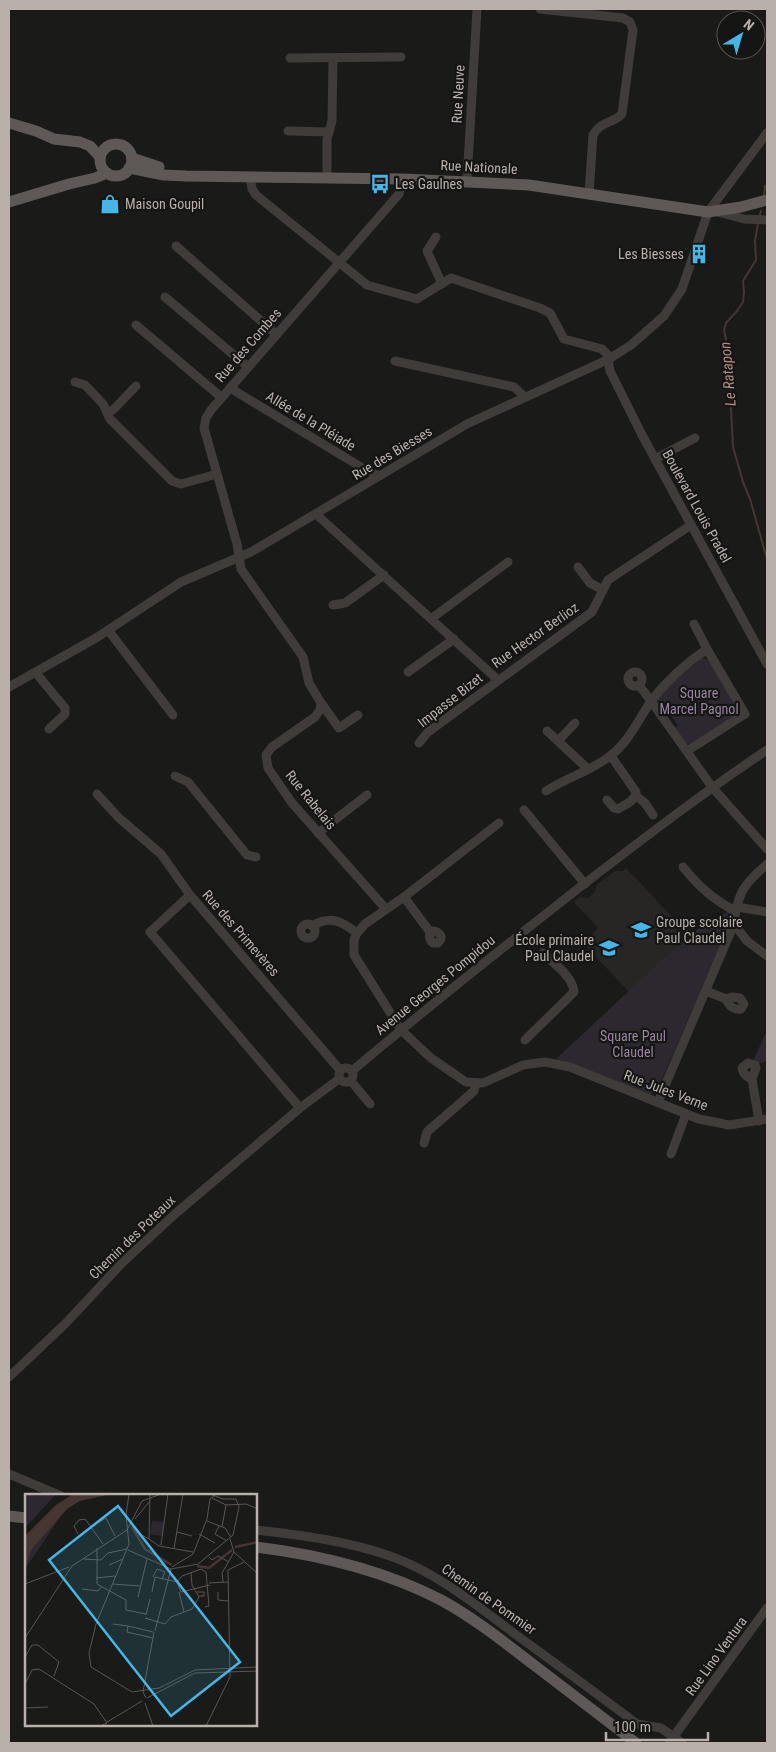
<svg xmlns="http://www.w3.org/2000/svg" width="776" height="1752" font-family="'Roboto Condensed',sans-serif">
<rect width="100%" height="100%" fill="#1a1a18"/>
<polygon fill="#272624" points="626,868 689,935 629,992 583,943 598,928 574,902 580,897 588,898 595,892 596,885 615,871 623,871"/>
<g fill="#2d272f">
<polygon points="702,658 711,660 740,710 735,718 689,744 685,743 675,728 678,725 669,713 666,715 658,703 658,697 669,684"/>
<polygon points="728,911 731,917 730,923 657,1091 649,1095 580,1066 556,1059 690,934"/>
<polygon points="767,1030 767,1061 758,1064 754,1059"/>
</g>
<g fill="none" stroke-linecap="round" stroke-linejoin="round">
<g stroke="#453634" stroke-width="2">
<polyline points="764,196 765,186 767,185"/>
<polyline points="759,217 761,211"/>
<polyline points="758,223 755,241 756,260 743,281 744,292 743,302 737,311 726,323 724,330 729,354 729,360 725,370 730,390 733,447 743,482 750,499 767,559"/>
</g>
<g stroke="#3f3c3a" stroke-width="9">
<path d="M 540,9 L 623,18 L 630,22 L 633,30 L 622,114 C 612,124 601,121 593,135 L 589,194"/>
<polyline points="290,58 401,57"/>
<polyline points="288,131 329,132"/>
<polyline points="250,177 252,189 256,195 367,285 417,299 451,278 540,308 550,313 564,339 602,349 607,354 610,371 642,435 767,664"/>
<polyline points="327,178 327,139 332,121 333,58"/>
<polyline points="467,181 477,9"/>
<polyline points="718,212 744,219 767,220"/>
<polyline points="436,237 427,251 442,284"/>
<polyline points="176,246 276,334"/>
<polyline points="165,297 248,367"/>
<polyline points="136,325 221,397"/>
<polyline points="395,361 514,387 525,397"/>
<polyline points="75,382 85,385 103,404 110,419 172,481 181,484 217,474"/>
<polyline points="230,388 366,470 379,476"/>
<polyline points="107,412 113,410 136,386"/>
<polyline points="655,459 695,438"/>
<polyline points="317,515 498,680"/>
<polyline points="578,567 590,583 603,590"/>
<polyline points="333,605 345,603 384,575"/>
<polyline points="432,618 508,562"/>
<polyline points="694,624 707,649"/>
<polyline points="108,630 173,715"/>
<polyline points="408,672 454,639"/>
<circle cx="635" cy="679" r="7"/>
<polyline points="36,673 65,708 65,714 49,729"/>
<path d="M 639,685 L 651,701 C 667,680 685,664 707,649 L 745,714 L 687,751"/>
<polyline points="9,687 96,638 181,582 251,552 467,424 609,359 631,345 664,316 682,289 708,212 767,133"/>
<polyline points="321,703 339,728 358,715"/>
<polyline points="547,731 588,769"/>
<polyline points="558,741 575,723"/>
<polyline points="419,743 428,732 592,612 608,580 691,525"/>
<polyline points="175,776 188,782 247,855 256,857"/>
<path d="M 546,791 C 566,778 591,771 610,756 C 628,743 639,719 651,701 L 712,787 L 767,849"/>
<polyline points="97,794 119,818 161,854 190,895"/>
<polyline points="636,796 645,803 653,815"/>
<path d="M 607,800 L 614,808 L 618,809 C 624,805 636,801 636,792 L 611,756"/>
<polyline points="524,810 585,884"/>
<polyline points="499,823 404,897 365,924 357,933 354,940 354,955 401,1030 431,1058 466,1082 483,1083 523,1065 545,1062 570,1067 699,1119 729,1125 767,1119"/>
<polyline points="318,833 367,795"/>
<path d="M 767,864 C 744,884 737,893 734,924 L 747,941 L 767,956"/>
<path d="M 683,867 C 699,887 713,899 735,911"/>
<path d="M 404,897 L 430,932 C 429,936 429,940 433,943 L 438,943 L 441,939 C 442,934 435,929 430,932"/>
<polyline points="737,907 767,912"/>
<polyline points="386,909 292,803 268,768 266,755 272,747 315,717 320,710 321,703 309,683 303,657 241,569 237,544 204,428 206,418 211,410 399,194 403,179"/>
<circle cx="308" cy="931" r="7"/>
<path d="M 312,926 C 331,915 341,921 357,933"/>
<path d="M 706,991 L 726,999 C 729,1006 733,1010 741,1009 L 744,1004 L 740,998 L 732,997 L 726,999"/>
<path d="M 525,1040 L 574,992 C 573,976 553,963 543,953"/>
<circle cx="346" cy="1075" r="7"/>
<path d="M 352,1071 C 428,1007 506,945 584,884 C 644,838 704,792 767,750"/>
<path d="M 752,1079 C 746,1077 743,1074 742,1068 L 748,1063 L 755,1065 L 756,1068 L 752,1079 L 759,1121"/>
<polyline points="351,1081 370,1104"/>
<polyline points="658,1102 734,924"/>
<polyline points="300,1108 150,932 190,895 340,1070"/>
<polyline points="424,1143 427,1132 474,1091 476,1083"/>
<polyline points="671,1154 686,1114"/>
<polyline points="9,1377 66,1323 122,1263 175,1214 300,1108 339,1079"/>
<polyline points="9,1474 61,1496"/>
<path d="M 256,1530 C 301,1535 347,1541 390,1556 C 436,1572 476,1605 515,1634 C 556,1664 596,1693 637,1724 L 661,1728 L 682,1743"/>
<polyline points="669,1743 767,1608"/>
</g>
<g stroke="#5e5956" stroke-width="11">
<polyline points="9,123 36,131 54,139 80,142 90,146 100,157"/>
<circle cx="116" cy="160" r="16"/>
<polyline points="132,158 159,167"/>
<polyline points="129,168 164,175 186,176 403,179 529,185 708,212 741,207 767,200"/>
<polyline points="9,202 69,184 95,178 107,173"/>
<polyline points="9,1516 26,1518"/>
<path d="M 256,1547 C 321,1555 383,1570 441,1600 C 474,1618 504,1642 534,1665 C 568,1691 602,1717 636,1743"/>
</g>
</g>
<defs>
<symbol id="bus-bare" viewBox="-9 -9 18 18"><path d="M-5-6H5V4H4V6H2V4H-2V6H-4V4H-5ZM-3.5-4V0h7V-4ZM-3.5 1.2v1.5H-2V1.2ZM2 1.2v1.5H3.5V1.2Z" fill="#44b6e7" stroke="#151513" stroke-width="2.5" paint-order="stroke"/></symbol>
<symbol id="shop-bare" viewBox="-9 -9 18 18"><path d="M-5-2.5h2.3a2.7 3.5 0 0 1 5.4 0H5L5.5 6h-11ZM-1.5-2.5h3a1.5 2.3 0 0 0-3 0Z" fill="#44b6e7" stroke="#151513" stroke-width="2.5" paint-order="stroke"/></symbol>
<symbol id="building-bare" viewBox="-9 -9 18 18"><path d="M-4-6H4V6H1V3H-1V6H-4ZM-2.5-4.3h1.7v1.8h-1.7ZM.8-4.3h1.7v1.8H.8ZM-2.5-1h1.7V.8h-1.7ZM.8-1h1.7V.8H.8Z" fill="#44b6e7" stroke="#151513" stroke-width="2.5" paint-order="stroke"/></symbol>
<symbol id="school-bare" viewBox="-9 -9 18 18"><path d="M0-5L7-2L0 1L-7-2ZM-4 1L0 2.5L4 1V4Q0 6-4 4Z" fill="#44b6e7" stroke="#151513" stroke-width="2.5" paint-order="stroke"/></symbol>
</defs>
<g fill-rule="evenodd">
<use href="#bus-bare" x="366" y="170" width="28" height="28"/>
<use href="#shop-bare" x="96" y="190" width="28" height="28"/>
<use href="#building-bare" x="685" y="240" width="28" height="28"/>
<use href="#school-bare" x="627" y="916" width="28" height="28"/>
<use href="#school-bare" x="595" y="934" width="28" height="28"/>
</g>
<g text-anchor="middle" stroke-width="4.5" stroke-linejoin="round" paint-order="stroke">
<g font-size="14" fill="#b9b0ac" stroke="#151513">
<text transform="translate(458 94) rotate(-87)" y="5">Rue Neuve</text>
<text transform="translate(479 167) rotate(3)" y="5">Rue Nationale</text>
<text transform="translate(248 345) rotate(-49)" y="5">Rue des Combes</text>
<text transform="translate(311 421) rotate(31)" y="5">Allée de la Pléiade</text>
<text transform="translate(392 453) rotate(-31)" y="5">Rue des Biesses</text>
<text transform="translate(697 506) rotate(61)" y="5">Boulevard Louis Pradel</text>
<text transform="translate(535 635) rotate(-35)" y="5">Rue Hector Berlioz</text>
<text transform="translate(450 700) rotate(-38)" y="5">Impasse Bizet</text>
<text transform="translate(311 800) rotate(51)" y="5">Rue Rabelais</text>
<text transform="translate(241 933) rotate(49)" y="5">Rue des Primevères</text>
<text transform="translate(435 985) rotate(-39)" y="5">Avenue Georges Pompidou</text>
<text transform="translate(666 1090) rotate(21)" y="5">Rue Jules Verne</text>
<text transform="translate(132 1237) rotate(-44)" y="5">Chemin des Poteaux</text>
<text transform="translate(489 1599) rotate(35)" y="5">Chemin de Pommier</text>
<text transform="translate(716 1656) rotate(-54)" y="5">Rue Lino Ventura</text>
</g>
<g font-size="14" fill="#b9b0ac" stroke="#151513" text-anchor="start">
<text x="395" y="189">Les Gaulnes</text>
<text x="125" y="209">Maison Goupil</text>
<text x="684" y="259" text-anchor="end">Les Biesses</text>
<text x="656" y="927">Groupe scolaire<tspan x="656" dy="16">Paul Claudel</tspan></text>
<text x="594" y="945" text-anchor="end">École primaire<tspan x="594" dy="16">Paul Claudel</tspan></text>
</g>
<g font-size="14" fill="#9984a3" stroke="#151513">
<text x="699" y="698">Square<tspan x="699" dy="16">Marcel Pagnol</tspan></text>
<text x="633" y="1041">Square Paul<tspan x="633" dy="16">Claudel</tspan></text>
</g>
<g font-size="15" font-style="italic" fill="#b28a85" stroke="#151513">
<text transform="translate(728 374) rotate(-95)" y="5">Le Ratapon</text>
</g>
</g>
<g transform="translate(25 1494)">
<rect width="232" height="232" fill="#1a1a18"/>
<path d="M 0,0 L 31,0 L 0,34 ZM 37,20 L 11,59 L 0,75 L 7,55 ZM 127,27 L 139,28 L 137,42 L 125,40 Z" fill="#2d272f"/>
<path d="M 48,0 L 86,0 L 55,7 L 42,15 L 7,55 L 0,75 L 0,42 L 31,11 Z" fill="#453634"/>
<path fill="none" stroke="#453634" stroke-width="2.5" d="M 107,33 L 120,55 L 147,71M 210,53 L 233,48M 172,72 L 184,74 L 207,56"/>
<path fill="none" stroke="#5a5653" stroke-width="1" d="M 104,0 L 101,21 L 104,50 L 71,130 L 64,159 L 66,173 L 107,198 L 134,194 L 170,176 L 233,173M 187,4 L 201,11 L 221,10 L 233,15M 110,25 L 125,7M 182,27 L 200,34 L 206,43M 194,32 L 190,40 L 202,47M 66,33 L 78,50M 197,33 L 201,11M 152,38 L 167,42M 53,40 L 49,32 L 54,26 L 60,25 L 66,33 L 81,24 L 90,42M 115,40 L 124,45 L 125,0M 174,40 L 190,49M 124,45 L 134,52 L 168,58M 205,45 L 209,58 L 233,80M 136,51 L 143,0M 72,54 L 72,90 L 101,106 L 101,116 L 121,120M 149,55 L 158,0M 103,56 L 146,75 L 173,70 L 208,41 L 214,13 L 211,5 L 198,5 L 185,0M 184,63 L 187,66 L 193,62 L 204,68M 59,65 L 76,66 L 83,59 L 102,55M 84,71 L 98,65M 147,73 L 168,60 L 182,25 L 185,5 L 190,1M 128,83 L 132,75 L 140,78 L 137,85M 71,84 L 90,82M 152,88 L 157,82 L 176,75 L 181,78 L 184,112 L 180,113M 152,88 L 156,98 L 185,91M 198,88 L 197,79 L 209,58M 184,89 L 203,88M 0,90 L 44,73M 88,90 L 115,92M 57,95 L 73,97 L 76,93M 127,98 L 130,83 L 152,88M 154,98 L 159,118M 172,98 L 179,98 L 179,102 L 174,102M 193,98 L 193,106 L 203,107M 113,103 L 122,65M 121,121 L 125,105M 120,124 L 140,130 L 146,123 L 167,115 L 174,103 L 167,91 L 166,79M 88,130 L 103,132M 130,137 L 146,75M 0,144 L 47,72 L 102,36 L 117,7 L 136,0M 128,144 L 102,138 L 103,132 L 128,138M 0,163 L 7,151 L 13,151 L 34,168 L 29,182M 0,190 L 7,176 L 14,175 L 69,210 L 82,229 L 75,232M 121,204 L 118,198 L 129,138M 122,204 L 170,179 L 233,177M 120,209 L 128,232M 0,214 L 23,213M 82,228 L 117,207M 181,232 L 205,183 L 203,76 L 219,68"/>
<path fill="#44b6e7" fill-opacity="0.15" stroke="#44b6e7" stroke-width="2.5" d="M 93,12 L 215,168 L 146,222 L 24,66 Z"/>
<rect width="232" height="232" fill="none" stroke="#b9b0ac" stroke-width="2.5"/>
</g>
<rect width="776" height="1752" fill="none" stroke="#b9b0ac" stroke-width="20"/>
<g transform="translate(741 35) rotate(38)"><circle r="24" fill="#151513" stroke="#575350"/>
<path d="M0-4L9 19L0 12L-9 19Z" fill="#44b6e7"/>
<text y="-8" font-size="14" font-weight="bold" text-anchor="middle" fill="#b9b0ac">N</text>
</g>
<path d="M606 1732v8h102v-8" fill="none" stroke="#b9b0ac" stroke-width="2.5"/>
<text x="614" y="1732" font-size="15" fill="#b9b0ac" stroke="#151513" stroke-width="4" paint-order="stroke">100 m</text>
</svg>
